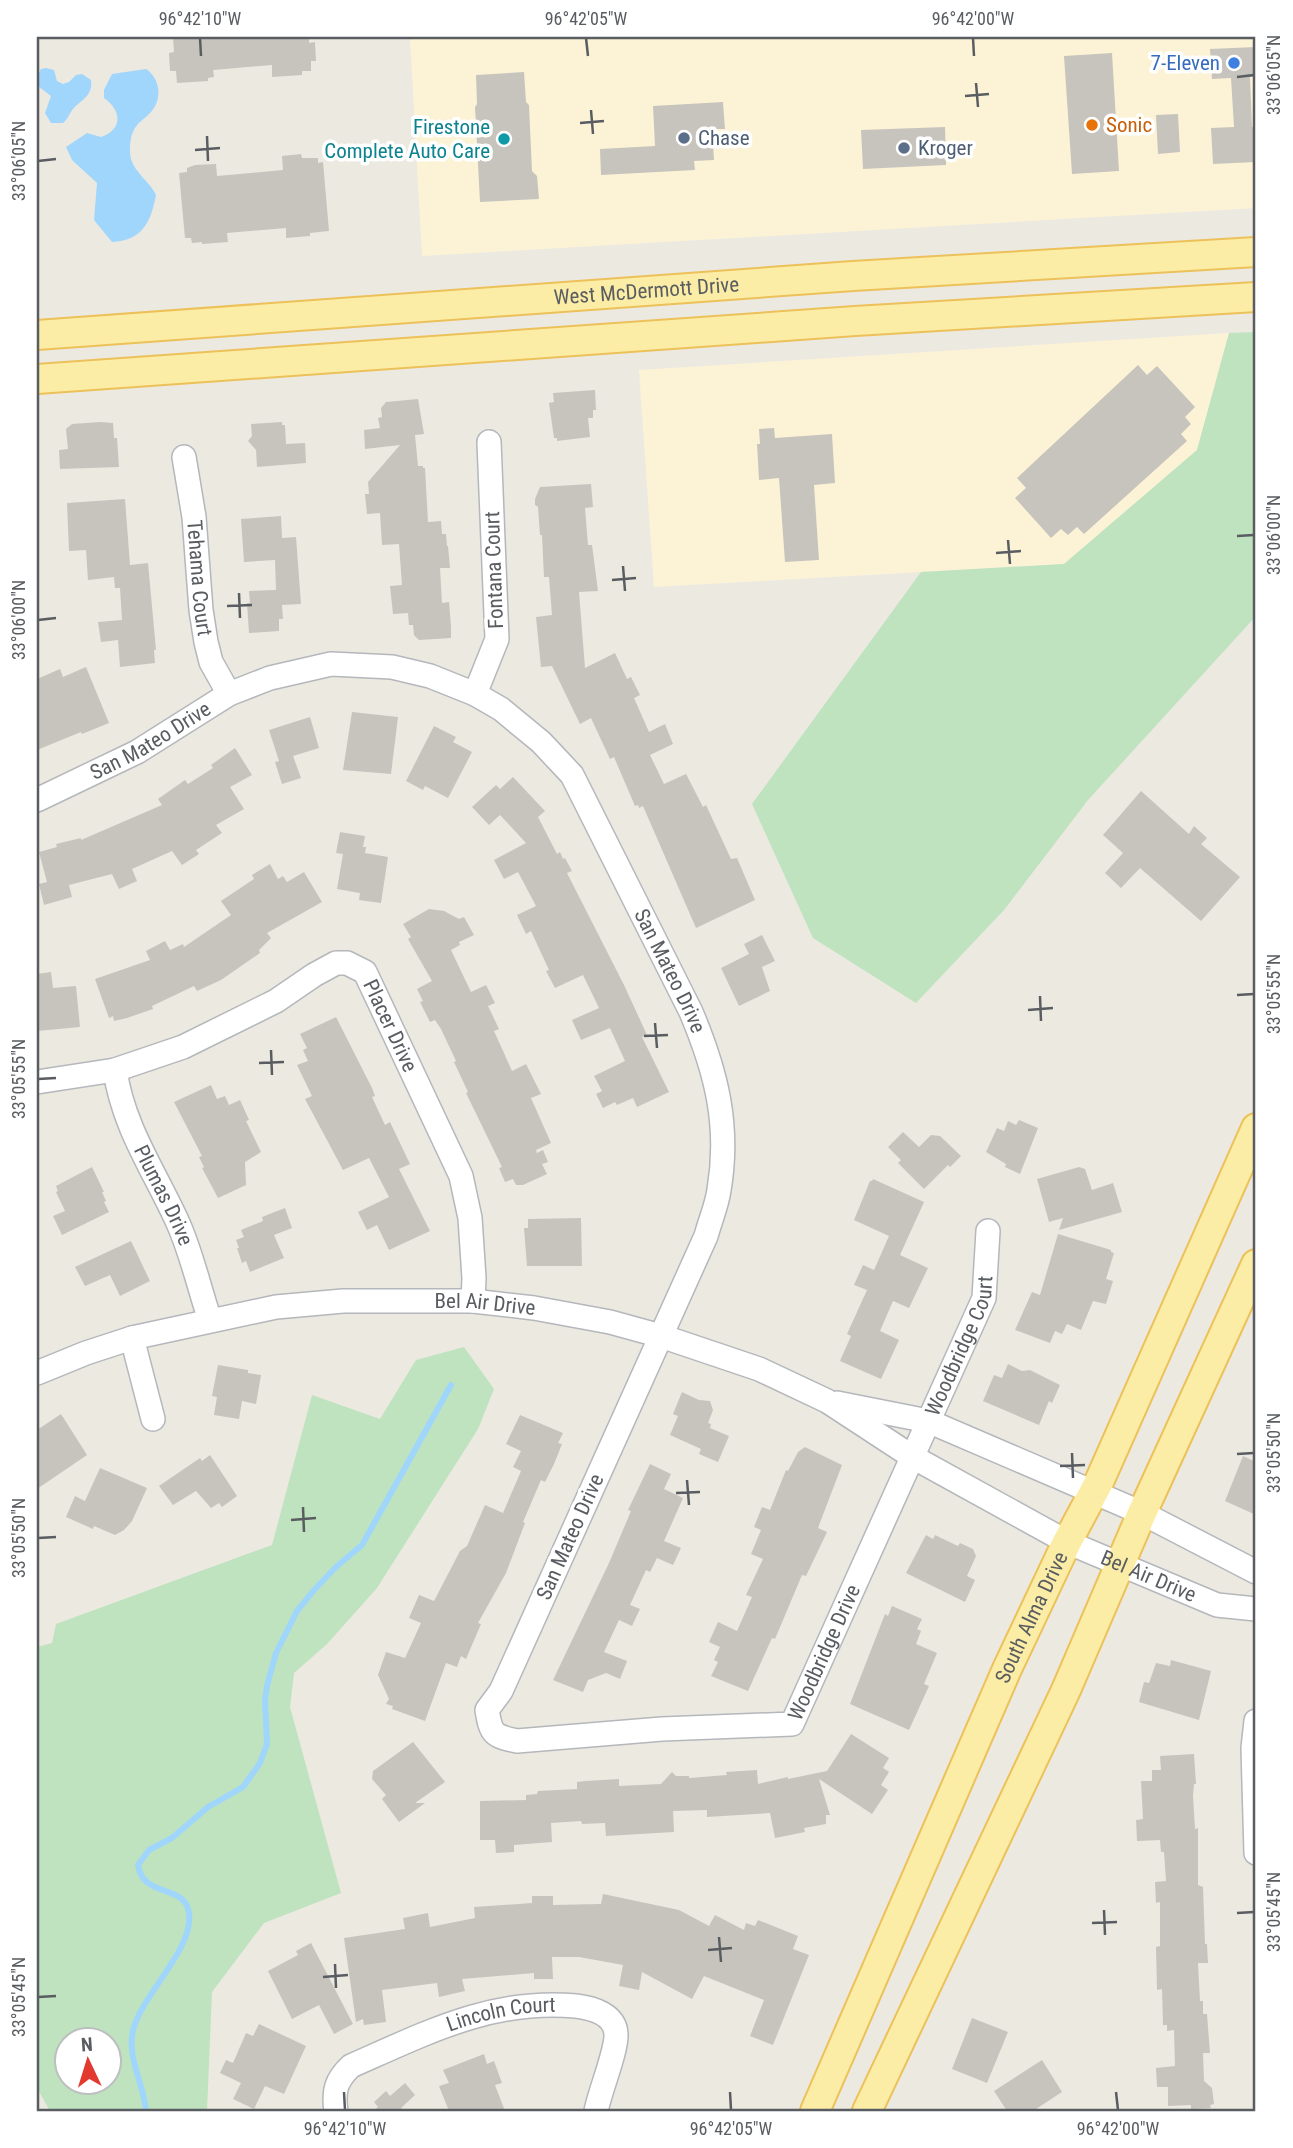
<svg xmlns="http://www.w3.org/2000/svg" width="1293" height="2148" font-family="'Roboto Condensed',sans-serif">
<rect width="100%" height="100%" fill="#ece9e1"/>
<g fill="#fcf3d6">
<polygon points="410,37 1256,37 1256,208 422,256"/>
<polygon points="1229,333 1197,450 1064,564 654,587 639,370"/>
</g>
<g fill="#bee3be" fill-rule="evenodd">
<polygon points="1256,332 1256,616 1088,800 1004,910 916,1003 813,938 752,804 921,572 1064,564 1197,450 1229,333"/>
<path d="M 464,1347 L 494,1389 L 478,1429 L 377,1588 L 327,1644 L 294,1673 L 290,1707 L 341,1893 L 264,1923 L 212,1992 L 207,2111 L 50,2111 L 37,2088 L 37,1647 L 52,1643 L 56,1624 L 272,1545 L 312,1395 L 380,1419 L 416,1360 ZM 66,2039 L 108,2039 L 108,2082 L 66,2082 Z"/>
</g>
<g fill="#a1d6fc">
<path d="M 46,68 L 54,70 L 57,81 L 63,84 L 69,82 L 76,75 L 82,74 L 91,80 C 93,96 82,99 73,109 C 69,114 68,119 63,123 L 51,123 L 45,113 L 51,96 L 39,87 L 37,76 L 41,69 Z"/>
<path d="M 146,69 C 160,78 163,99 151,112 C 145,119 137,122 133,132 C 130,138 129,152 131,159 C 135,173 150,182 156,195 C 151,222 142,241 112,242 L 94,220 L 97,183 L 72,160 L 66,147 L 87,133 L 101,137 C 124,129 121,110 104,98 L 104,90 L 112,74 Z"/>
</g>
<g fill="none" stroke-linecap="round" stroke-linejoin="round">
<path stroke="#a1d6fc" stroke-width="6" d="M 146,2111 C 144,2084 125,2055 134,2027 C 144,1993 194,1948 189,1913 C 185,1883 143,1899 138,1865 L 149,1850 L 172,1838 L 208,1807 L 243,1787 L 260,1763 L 267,1744 L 265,1700 L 267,1686 L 276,1653 L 297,1611 L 315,1589 L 336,1567 L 362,1545 L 451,1385"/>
</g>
<g fill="#c7c4be">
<polygon points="173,37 309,37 309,43 315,42 316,61 311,61 311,71 302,71 302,75 272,77 272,65 213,70 214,77 208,78 208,81 177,83 176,71 170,71 169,53 174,52"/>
<polygon points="1256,47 1256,77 1250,77 1252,127 1256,127 1256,162 1213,164 1211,128 1234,127 1231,78 1212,79 1210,49"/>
<polygon points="1112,53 1119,171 1072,174 1064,56"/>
<polygon points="524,72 526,102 529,105 532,171 537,176 539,199 480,202 475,107 477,104 476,75"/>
<polygon points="723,102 725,129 712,129 714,160 694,161 695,170 601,175 600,149 655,146 653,106"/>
<polygon points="1178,114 1180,152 1158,154 1156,115"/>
<polygon points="945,127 946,165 863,169 861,130"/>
<polygon points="301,154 302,158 318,158 318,163 323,162 329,231 310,233 310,236 286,238 286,228 227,233 228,242 202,244 202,242 192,243 191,238 185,238 179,173 187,172 187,168 195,165 216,164 217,176 283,170 282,156"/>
<polygon points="1138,365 1147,375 1157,366 1195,407 1185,417 1191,424 1181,434 1187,441 1084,534 1077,527 1068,535 1061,529 1051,538 1015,498 1026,488 1017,478"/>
<polygon points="595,390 596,410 593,410 593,418 588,418 590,437 557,441 557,438 554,438 549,403 554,402 553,393"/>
<polygon points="418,399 424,434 415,435 418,466 423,466 423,468 425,468 428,522 441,521 442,534 446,534 447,546 448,546 450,568 440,568 442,603 449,602 451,626 451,638 419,640 414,635 413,625 409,625 408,613 393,614 390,586 402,585 399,544 382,545 380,513 367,514 365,494 369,494 368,482 400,445 365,449 364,430 380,428 378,418 382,417 381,408 386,402"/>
<polygon points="100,422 113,423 114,438 117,438 119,467 60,469 59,450 68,449 66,429 72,424"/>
<polygon points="282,422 282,425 285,425 286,444 305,443 306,463 257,467 256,450 248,441 252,436 251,424"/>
<polygon points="774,428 775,438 832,434 835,483 814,485 819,560 785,562 779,478 759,480 757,444 760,444 759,429"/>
<polygon points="591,484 593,507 585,508 588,545 592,545 598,591 579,592 585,668 615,653 627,679 631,677 640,695 634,698 649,732 665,724 673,744 650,755 664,784 686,774 703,807 706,805 731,859 737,858 755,900 696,928 643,806 639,808 638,805 635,806 614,757 610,759 591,718 580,724 552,666 541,667 536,617 552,615 549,577 544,577 542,535 540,535 538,507 535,505 535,499 540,487"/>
<polygon points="125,499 130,565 148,563 156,650 154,650 155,663 120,667 118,640 101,642 98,622 122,620 120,588 115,588 114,577 88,580 86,550 69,551 67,503"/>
<polygon points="281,516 282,538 296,537 301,604 282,605 283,619 279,619 279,631 249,633 247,603 250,603 249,591 276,590 275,560 244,562 241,519"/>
<polygon points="86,667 109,723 82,734 81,732 37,750 37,679 60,669 63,677"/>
<polygon points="352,712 398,717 391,774 343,770"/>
<polygon points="310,717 319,748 293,756 301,778 282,784 275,762 279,761 269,730"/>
<polygon points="434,726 456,737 453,742 472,752 448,798 425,786 423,790 406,781"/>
<polygon points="235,748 252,775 230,787 244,809 216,825 222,833 196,850 199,854 182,865 172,851 132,869 137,881 119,889 112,874 69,885 72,897 44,905 39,884 47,882 39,852 57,847 56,844 81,838 81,840 162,805 158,799 185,780 188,784 213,768 211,765"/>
<polygon points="513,777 545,811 538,817 557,854 560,852 563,859 565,858 572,871 567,873 624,985 647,1035 642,1037 669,1092 637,1107 633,1098 617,1105 615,1102 603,1108 596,1094 602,1091 594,1076 625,1061 610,1028 581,1040 572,1020 599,1008 583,975 555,988 546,971 549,970 531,931 526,934 517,915 536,906 518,872 504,879 494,860 526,843 500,815 489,825 472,807 496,785 500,789"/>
<polygon points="1141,791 1189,834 1194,826 1207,838 1201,844 1240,877 1201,921 1140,868 1121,888 1105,873 1123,853 1103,835"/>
<polygon points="340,832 365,836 363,847 366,847 365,853 388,857 381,903 359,900 360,893 337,889 343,854 336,853"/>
<polygon points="270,864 278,879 283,876 287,882 304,872 322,902 267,933 271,938 259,950 260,953 221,980 197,991 194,986 152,1006 153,1009 127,1018 114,1021 113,1016 109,1018 95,979 150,960 146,951 165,941 170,950 183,944 184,947 231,915 221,901 254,879 252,875"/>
<polygon points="429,909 444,911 459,919 464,917 474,935 459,942 460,945 451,950 471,992 486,985 495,1003 488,1006 499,1029 494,1031 512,1071 526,1064 541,1094 531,1098 551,1143 536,1150 537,1153 543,1150 548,1162 542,1164 547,1174 523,1185 516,1185 513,1179 505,1182 499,1168 502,1167 466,1093 468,1092 454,1062 456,1061 441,1029 435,1020 430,1022 420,1002 423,1001 417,989 432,981 408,939 411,937 403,924"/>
<polygon points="762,935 775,961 762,967 770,991 739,1006 721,968 749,954 744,944"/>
<polygon points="51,972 53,988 76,986 80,1027 37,1031 37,974"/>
<polygon points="336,1017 372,1088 375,1096 372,1097 385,1125 390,1122 410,1164 399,1169 430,1231 389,1250 377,1225 367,1230 358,1212 389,1197 369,1158 343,1170 305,1099 312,1096 297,1065 308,1061 303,1050 307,1048 300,1034"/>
<polygon points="211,1085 217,1099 225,1096 229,1105 240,1100 249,1120 246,1121 261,1152 245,1162 246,1185 218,1198 202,1168 204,1167 199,1157 202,1156 174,1102"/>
<polygon points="1019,1120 1038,1128 1020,1174 1005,1167 1006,1164 986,1152 997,1128 1004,1131 1008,1121 1016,1125"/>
<polygon points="903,1132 919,1147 931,1135 940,1136 961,1156 950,1167 948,1165 924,1189 898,1163 901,1160 888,1147"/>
<polygon points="92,1167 104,1192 102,1192 106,1201 104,1202 109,1212 62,1235 53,1216 65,1211 56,1192 58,1191 56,1186"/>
<polygon points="1079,1167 1085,1169 1092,1190 1113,1183 1122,1212 1059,1230 1063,1218 1049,1222 1037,1179"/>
<polygon points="873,1179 924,1202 900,1255 928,1268 909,1308 893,1301 880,1331 899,1340 881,1379 840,1361 851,1336 847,1334 867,1290 854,1285 863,1265 874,1270 889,1236 854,1220 870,1181 872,1181"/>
<polygon points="285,1208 292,1228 274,1235 284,1258 250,1272 246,1261 242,1263 237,1248 239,1248 236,1240 244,1237 241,1230 263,1221 262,1217"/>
<polygon points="581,1218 582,1266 527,1266 524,1228 528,1228 528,1219"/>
<polygon points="1058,1234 1111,1250 1111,1252 1114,1253 1106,1279 1113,1281 1106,1304 1093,1301 1081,1330 1067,1324 1062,1334 1055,1331 1050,1343 1015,1330 1032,1292 1040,1295"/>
<polygon points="131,1241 150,1281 120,1296 110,1275 85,1286 75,1267"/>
<polygon points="1008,1364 1022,1371 1030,1370 1060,1385 1052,1403 1049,1401 1039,1425 983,1401 994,1375 1002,1378"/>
<polygon points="218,1365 248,1370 248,1373 261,1375 256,1404 242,1401 239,1419 214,1415 217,1397 212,1396"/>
<polygon points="682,1392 699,1400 710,1401 713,1410 708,1423 711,1424 710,1428 729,1436 718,1462 699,1454 701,1449 670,1435 678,1416 673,1414"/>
<polygon points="61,1414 87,1455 37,1489 37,1430"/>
<polygon points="520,1415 563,1433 558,1443 562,1444 554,1464 545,1482 541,1480 523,1522 525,1523 506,1573 478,1623 481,1624 466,1659 461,1656 457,1667 446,1663 425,1721 392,1709 393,1706 386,1704 389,1699 378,1675 386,1652 405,1658 421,1623 409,1618 419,1595 434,1601 460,1551 467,1546 485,1505 503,1513 521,1471 513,1467 521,1451 506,1444"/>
<polygon points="805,1447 842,1465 818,1528 827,1532 806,1576 802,1575 775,1639 772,1638 748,1691 711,1676 718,1662 714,1660 720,1647 709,1642 718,1622 737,1631 752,1597 746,1595 763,1559 751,1554 761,1530 754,1527 762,1507 770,1510 786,1470 788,1471 798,1452"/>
<polygon points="210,1455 237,1496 222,1507 219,1503 211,1508 196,1491 173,1505 159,1486 200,1458 202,1461"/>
<polygon points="1243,1456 1256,1462 1256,1515 1225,1501"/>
<polygon points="650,1464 671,1474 664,1489 683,1498 664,1541 681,1548 673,1565 657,1558 650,1572 646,1570 630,1605 640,1609 632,1626 619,1620 604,1652 627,1661 620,1679 606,1673 588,1680 583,1692 553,1680 609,1563 631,1511 628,1510"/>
<polygon points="100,1468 147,1488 132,1521 124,1530 115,1535 94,1526 93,1529 66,1517 75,1496 85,1501"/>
<polygon points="926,1535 933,1539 935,1535 958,1546 960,1543 973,1549 976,1556 967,1576 975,1580 965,1602 906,1573"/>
<polygon points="892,1606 922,1619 917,1629 921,1631 916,1644 937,1653 924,1684 929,1686 909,1730 850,1704 885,1614 888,1616"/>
<polygon points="1171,1660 1211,1671 1199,1720 1139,1702 1144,1682 1149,1683 1156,1663 1170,1666"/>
<polygon points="851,1734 889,1758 883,1768 889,1772 881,1785 888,1790 872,1814 819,1779 830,1815 826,1815 826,1824 804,1828 805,1832 775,1838 770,1813 707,1817 707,1810 673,1811 674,1832 606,1836 605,1823 582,1824 581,1821 551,1823 552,1842 514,1845 514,1852 496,1853 495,1840 480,1840 480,1801 526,1800 526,1795 537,1794 538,1791 577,1789 577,1782 586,1781 619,1779 619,1786 661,1784 672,1772 676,1776 689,1776 689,1778 727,1775 726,1772 757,1770 758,1784 788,1777 788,1779 827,1771"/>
<polygon points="413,1742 445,1782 415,1803 425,1803 399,1822 382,1799 386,1795 372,1779 373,1771"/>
<polygon points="1194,1754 1196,1784 1194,1784 1193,1796 1195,1829 1198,1828 1198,1885 1203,1887 1205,1944 1207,1944 1208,1963 1198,1963 1200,2001 1203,2001 1203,2014 1207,2014 1210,2053 1203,2053 1204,2081 1212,2088 1214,2104 1210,2105 1211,2108 1191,2109 1191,2105 1168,2106 1168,2087 1157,2087 1156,2068 1175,2066 1174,2030 1167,2031 1167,2025 1163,2025 1162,1989 1157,1990 1156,1947 1160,1946 1160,1902 1156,1903 1155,1882 1166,1881 1164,1852 1161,1852 1160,1840 1137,1841 1136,1820 1143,1819 1141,1781 1152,1781 1152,1770 1161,1770 1160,1756"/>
<polygon points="603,1894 679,1910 709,1926 715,1915 744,1930 746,1923 755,1926 758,1920 798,1936 793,1949 809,1955 773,2045 750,2036 764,2000 704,1976 692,1999 642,1972 639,1990 619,1986 623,1965 579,1957 552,1957 553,1979 534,1979 534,1973 462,1979 465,1991 439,1997 437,1983 382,1990 386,2022 364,2025 363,2019 356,2022 344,1938 405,1929 403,1918 428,1913 430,1927 475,1918 474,1907 532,1903 532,1896 553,1896 553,1905 601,1904"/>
<polygon points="311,1943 353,2024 334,2034 319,2005 292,2019 268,1971 298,1955 296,1951"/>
<polygon points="972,2018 1008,2032 987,2083 952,2069"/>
<polygon points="259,2024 306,2046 284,2094 265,2086 254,2109 233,2099 241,2083 220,2073 226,2060 233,2063 246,2033 253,2036"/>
<polygon points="484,2054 487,2064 494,2061 502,2083 495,2085 505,2111 449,2111 439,2086 449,2083 443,2070"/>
<polygon points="1042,2060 1062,2092 1033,2111 1007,2111 994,2091"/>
<polygon points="405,2083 415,2095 401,2108 404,2111 373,2111 378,2107 374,2102 386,2091 390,2096"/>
</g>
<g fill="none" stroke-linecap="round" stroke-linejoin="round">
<defs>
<g id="minor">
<path id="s1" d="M 184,457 L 194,517 L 201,610 L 206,642 L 211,662 L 229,694"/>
<polyline points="475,694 497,639 489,442"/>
<path id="s2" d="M 37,800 L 137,752 L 229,694 L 270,678 L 331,664 L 392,667 L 430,676 L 475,694 L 501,709 L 541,742 L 572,775 L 691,1012 C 716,1071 730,1125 719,1190 C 717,1205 710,1221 706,1236 L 501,1691 L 487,1710 C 491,1734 493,1736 517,1741 L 662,1729 L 792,1724 L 984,1298 L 988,1231"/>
<path id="s3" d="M 115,1070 C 123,1127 155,1172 178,1223 C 192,1254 199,1288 210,1320"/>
<path id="s4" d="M 37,1082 L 115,1070 L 183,1047 L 276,1001 L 314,975 L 336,963 L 347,963 L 365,972 L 461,1176 L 470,1218 L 474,1278 L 473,1301"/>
<polyline points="132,1338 153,1419"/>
<path id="s5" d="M 37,1373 L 86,1353 L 132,1338 L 276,1307 L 343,1301 L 473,1301 L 534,1308 L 610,1322 L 661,1336 L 759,1369 L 827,1401 L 911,1456 L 1067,1542 L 1217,1605 L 1256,1609"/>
<polyline points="837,1403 928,1421 1142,1513 1256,1572"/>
<polyline points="1256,1721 1253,1748 1256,1853"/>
<path id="s6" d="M 336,2111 C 333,2091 336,2080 351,2066 C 426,2033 493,1998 576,2006 C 592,2008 615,2014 616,2034 C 617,2050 600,2091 596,2111"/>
</g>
<g id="major">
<path id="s7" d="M 37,335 L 853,276 L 1256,252"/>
<polyline points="37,379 855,321 1256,297"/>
<path id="s8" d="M 815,2111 L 1007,1669 L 1067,1542 L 1098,1484 L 1256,1128"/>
<polyline points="867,2111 1066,1690 1142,1513 1256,1264"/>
</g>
</defs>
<use href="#minor" stroke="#b4b7bb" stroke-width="26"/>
<use href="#major" stroke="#edc159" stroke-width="32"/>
<use href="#minor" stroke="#fff" stroke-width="23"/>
<use href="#major" stroke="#fceda6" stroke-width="28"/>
</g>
<path fill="none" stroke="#595d61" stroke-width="2.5" d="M 200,38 L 201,56M 586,38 L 588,56M 973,38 L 974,56M 1237,77 L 1254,75M 976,83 L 978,107M 965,96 L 989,94M 591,110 L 593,134M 580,123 L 604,121M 207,136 L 208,161M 195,150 L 220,148M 38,161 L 56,159M 1237,536 L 1254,535M 1008,540 L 1010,564M 996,553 L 1021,551M 623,566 L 625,591M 612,580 L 636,578M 239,593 L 240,618M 227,606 L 252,605M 38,620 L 56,618M 1237,995 L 1254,994M 1040,996 L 1041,1021M 1028,1010 L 1053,1008M 655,1023 L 657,1048M 644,1036 L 668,1035M 271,1050 L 272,1075M 259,1063 L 284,1062M 38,1079 L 56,1078M 1072,1453 L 1073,1478M 1237,1454 L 1254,1453M 1060,1466 L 1085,1465M 687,1480 L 689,1505M 676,1493 L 700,1492M 303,1507 L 304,1532M 291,1520 L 316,1518M 38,1538 L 56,1537M 1104,1910 L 1105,1935M 1237,1913 L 1254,1912M 1092,1923 L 1117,1922M 719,1937 L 721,1962M 708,1950 L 732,1948M 335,1964 L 336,1988M 323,1977 L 348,1975M 38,1997 L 56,1996M 344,2092 L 345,2110M 730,2092 L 731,2110M 1116,2092 L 1118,2110"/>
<circle fill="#3f7fe0" stroke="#fff" stroke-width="2.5" cx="1234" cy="63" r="7"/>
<circle fill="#e8710a" stroke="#fff" stroke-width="2.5" cx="1092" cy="125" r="7"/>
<g fill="#5c6f8a" stroke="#fff" stroke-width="2.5">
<circle cx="684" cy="138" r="7"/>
<circle cx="904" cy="148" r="7"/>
</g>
<circle fill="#0f9aa8" stroke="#fff" stroke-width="2.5" cx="504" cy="139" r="7"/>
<g text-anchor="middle" stroke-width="7" stroke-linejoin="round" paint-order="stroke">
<g font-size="21" fill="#366cbe" stroke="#fff" text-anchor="end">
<text x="1220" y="70">7-Eleven</text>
</g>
<g font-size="21" fill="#c56008" stroke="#fff" text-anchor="start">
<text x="1106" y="132">Sonic</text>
</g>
<g font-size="21" fill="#0d838f" stroke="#fff" text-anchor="end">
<text x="490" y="134">Firestone<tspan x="490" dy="24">Complete Auto Care</tspan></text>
</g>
<g font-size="21" fill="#4e5e75" stroke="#fff" text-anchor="start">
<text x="698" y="145">Chase</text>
<text x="918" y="155">Kroger</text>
</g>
<g font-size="21" fill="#595d61" stroke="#fff">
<text dy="7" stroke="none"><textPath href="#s7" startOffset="611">West McDermott Drive</textPath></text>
<text transform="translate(494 570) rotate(-92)" y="7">Fontana Court</text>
<text dy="7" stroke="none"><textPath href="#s1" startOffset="122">Tehama Court</textPath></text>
<text dy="7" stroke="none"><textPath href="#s2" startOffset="128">San Mateo Drive</textPath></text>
<text dy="7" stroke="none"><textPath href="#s2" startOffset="821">San Mateo Drive</textPath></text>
<text dy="7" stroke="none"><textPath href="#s4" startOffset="416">Placer Drive</textPath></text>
<text dy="7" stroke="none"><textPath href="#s3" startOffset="135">Plumas Drive</textPath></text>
<text dy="7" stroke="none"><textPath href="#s5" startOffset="458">Bel Air Drive</textPath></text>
<text dy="7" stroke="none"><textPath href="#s2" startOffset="2359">Woodbridge Court</textPath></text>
<text transform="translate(570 1537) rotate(-66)" y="7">San Mateo Drive</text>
<text dy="7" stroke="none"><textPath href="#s5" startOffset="1183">Bel Air Drive</textPath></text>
<text dy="7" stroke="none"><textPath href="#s8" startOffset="539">South Alma Drive</textPath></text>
<text dy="7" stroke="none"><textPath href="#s2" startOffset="2023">Woodbridge Drive</textPath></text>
<text dy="7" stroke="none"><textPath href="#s6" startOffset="210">Lincoln Court</textPath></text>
</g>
</g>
<rect width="1293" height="2148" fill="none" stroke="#ffffff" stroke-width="77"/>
<g transform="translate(88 2061) rotate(356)"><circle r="33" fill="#ffffff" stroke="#bdbec0" stroke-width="2"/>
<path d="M0-5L12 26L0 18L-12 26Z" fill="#e33a30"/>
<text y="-10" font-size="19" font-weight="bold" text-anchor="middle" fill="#595d61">N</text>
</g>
<rect x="38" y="38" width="1216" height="2072" fill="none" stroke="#595d61" stroke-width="2.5"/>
<g font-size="18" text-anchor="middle" fill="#595d61">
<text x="200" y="25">96°42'10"W</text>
<text x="586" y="25">96°42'05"W</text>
<text x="973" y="25">96°42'00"W</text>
<text transform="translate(1274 75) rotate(-90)" y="6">33°06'05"N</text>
<text transform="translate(19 161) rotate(-90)" y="6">33°06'05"N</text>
<text transform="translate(1274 535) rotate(-90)" y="6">33°06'00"N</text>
<text transform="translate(19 620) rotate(-90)" y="6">33°06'00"N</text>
<text transform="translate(1274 994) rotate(-90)" y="6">33°05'55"N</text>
<text transform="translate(19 1079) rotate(-90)" y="6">33°05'55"N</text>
<text transform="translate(1274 1453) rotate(-90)" y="6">33°05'50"N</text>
<text transform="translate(19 1538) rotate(-90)" y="6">33°05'50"N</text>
<text transform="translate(1274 1912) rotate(-90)" y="6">33°05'45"N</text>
<text transform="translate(19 1997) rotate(-90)" y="6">33°05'45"N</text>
<text x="345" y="2135">96°42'10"W</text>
<text x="731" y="2135">96°42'05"W</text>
<text x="1118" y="2135">96°42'00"W</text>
</g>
</svg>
